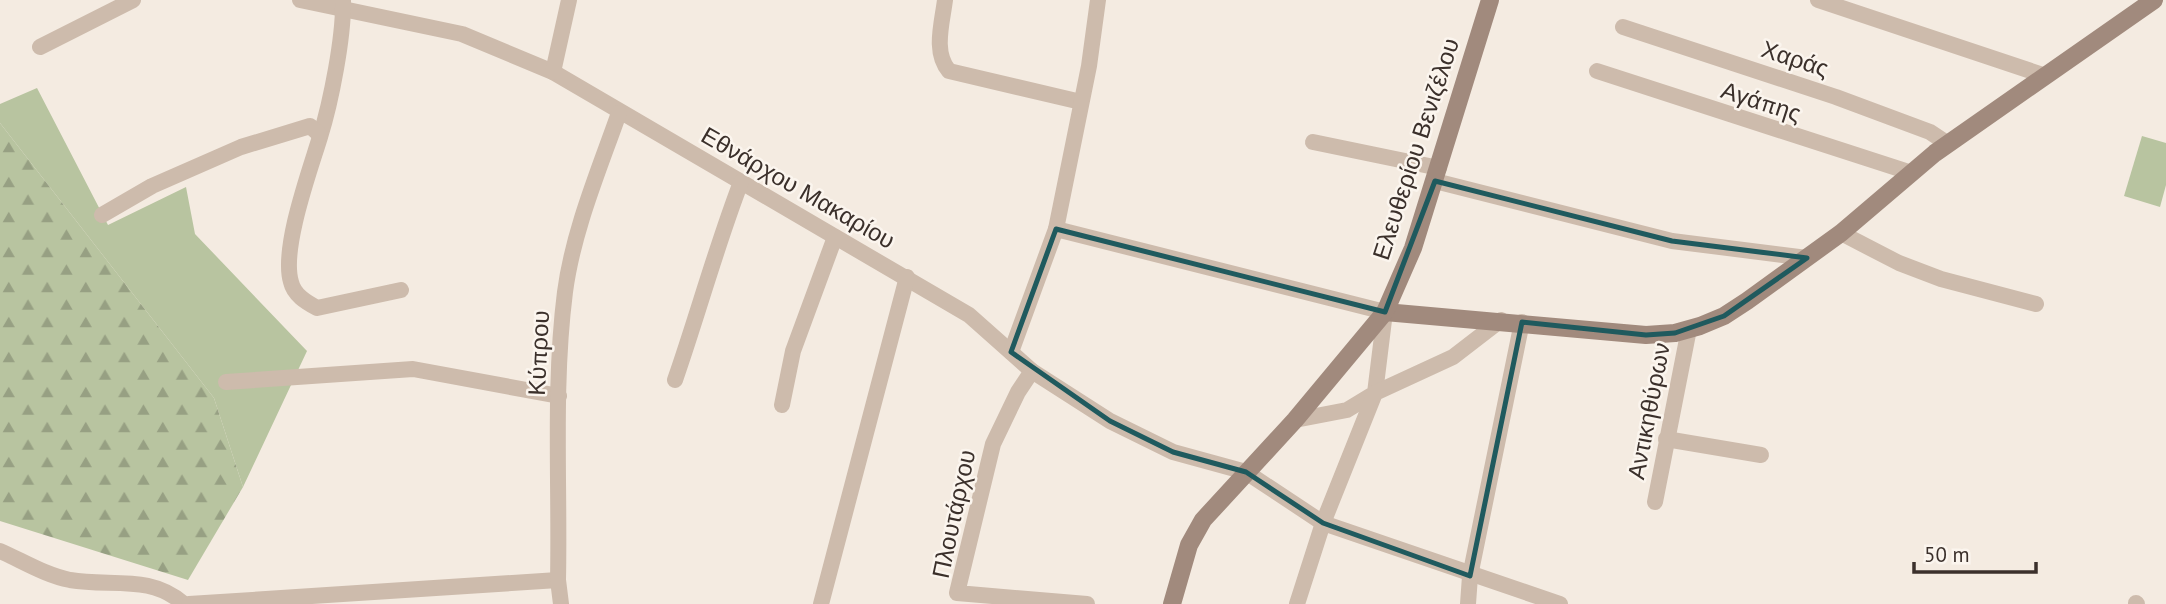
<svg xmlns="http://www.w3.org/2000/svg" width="2166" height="604" font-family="'PT Sans',sans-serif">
<defs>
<pattern id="forest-firs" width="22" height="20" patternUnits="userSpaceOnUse" patternTransform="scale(1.75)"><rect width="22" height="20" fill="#b8c4a0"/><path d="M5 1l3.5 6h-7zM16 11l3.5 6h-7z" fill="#97a083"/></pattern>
</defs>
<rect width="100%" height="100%" fill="#f4ebe1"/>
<g fill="#b8c4a0">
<polygon points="37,88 108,225 186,187 195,234 307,351 243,487 214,398 0,123 0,104"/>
<polygon points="2142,136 2166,143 2166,185 2160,207 2124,196"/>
</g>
<polygon fill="url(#forest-firs)" points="0,123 214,398 243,487 188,580 0,521"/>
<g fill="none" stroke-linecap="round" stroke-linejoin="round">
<g stroke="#cdbbac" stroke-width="16">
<polyline points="300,0 462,34 553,72 969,315 1032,371 1110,421 1173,452 1246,472 1323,523 1560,604"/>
<path d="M 343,0 C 344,36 331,102 320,137 C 310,170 281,249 291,282 C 294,295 306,302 317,308 L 401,290"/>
<path d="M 945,0 C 942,24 933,52 949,71 L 1081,102"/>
<polyline points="1818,0 2043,75"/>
<polyline points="1623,27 1836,97 1930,132 1948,144"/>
<polyline points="40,47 133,0"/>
<polyline points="1597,71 1912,173"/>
<polyline points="553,72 569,0"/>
<polyline points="1313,142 1439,168"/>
<polyline points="1435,181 1672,241 1807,258"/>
<polyline points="102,215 152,186 241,147 310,126 320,135"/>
<polyline points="1056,229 1089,66 1098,0"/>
<polyline points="1841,233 1899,263 1941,279 2036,304"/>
<polyline points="1011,352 1056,229 1385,312 1375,393 1347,410 1295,420"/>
<polyline points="1032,371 1018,392 993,444 957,593 1087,604"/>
<path d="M 675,380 C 698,314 716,247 741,182"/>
<polyline points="226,382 413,369 559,396"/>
<polyline points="782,405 793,351 835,237"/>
<polyline points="1666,439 1761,455"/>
<polyline points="1655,502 1689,329"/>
<path d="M 0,551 C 23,561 45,575 70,580 C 111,587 150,574 184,604"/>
<polyline points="2136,603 2137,604"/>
<polyline points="189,604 558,580"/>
<path d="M 561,604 L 558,580 C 560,485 553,386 565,292 C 573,231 599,170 619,113"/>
<polyline points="821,604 907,277"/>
<polyline points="1297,604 1323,523 1375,393 1453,357 1501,320"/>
<polyline points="1468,604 1470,576 1522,322"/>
</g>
<g stroke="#a18a7d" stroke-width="18">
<polyline points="1385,312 1646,335 1675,333 1700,326 1724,316 1747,301 1841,233 1935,153 2154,0"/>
<polyline points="1172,604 1189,545 1203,520 1295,420 1385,312 1413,248 1490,0"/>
</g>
</g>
<path fill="none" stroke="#1f5a5e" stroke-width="5" stroke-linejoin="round" d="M 1435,181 L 1672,241 L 1807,258 L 1724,316 L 1675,333 L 1646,335 L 1522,322 L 1470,576 L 1323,523 L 1246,472 L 1173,452 L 1110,421 L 1011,352 L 1056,229 L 1385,312 Z"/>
<g text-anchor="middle" stroke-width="5" stroke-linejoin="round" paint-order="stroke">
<g font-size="24" fill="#3b302b" stroke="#fbf5ee">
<text transform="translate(1795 59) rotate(18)" y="8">Χαράς</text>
<text transform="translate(1761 102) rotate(18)" y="8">Αγάπης</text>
<text transform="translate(1416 149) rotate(-72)" y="8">Ελευθερίου Βενιζέλου</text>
<text transform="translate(798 188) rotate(30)" y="8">Εθνάρχου Μακαρίου</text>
<text transform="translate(539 353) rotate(-87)" y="8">Κύπρου</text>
<text transform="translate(1649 411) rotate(-79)" y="8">Αντικηθύρων</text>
<text transform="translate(954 514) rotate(-78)" y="8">Πλουτάρχου</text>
</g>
</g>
<path d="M1914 562v10h122v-10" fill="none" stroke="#3b302b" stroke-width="3.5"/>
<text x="1924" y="562" font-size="21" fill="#3b302b" stroke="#fbf5ee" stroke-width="5" paint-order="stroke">50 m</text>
</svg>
